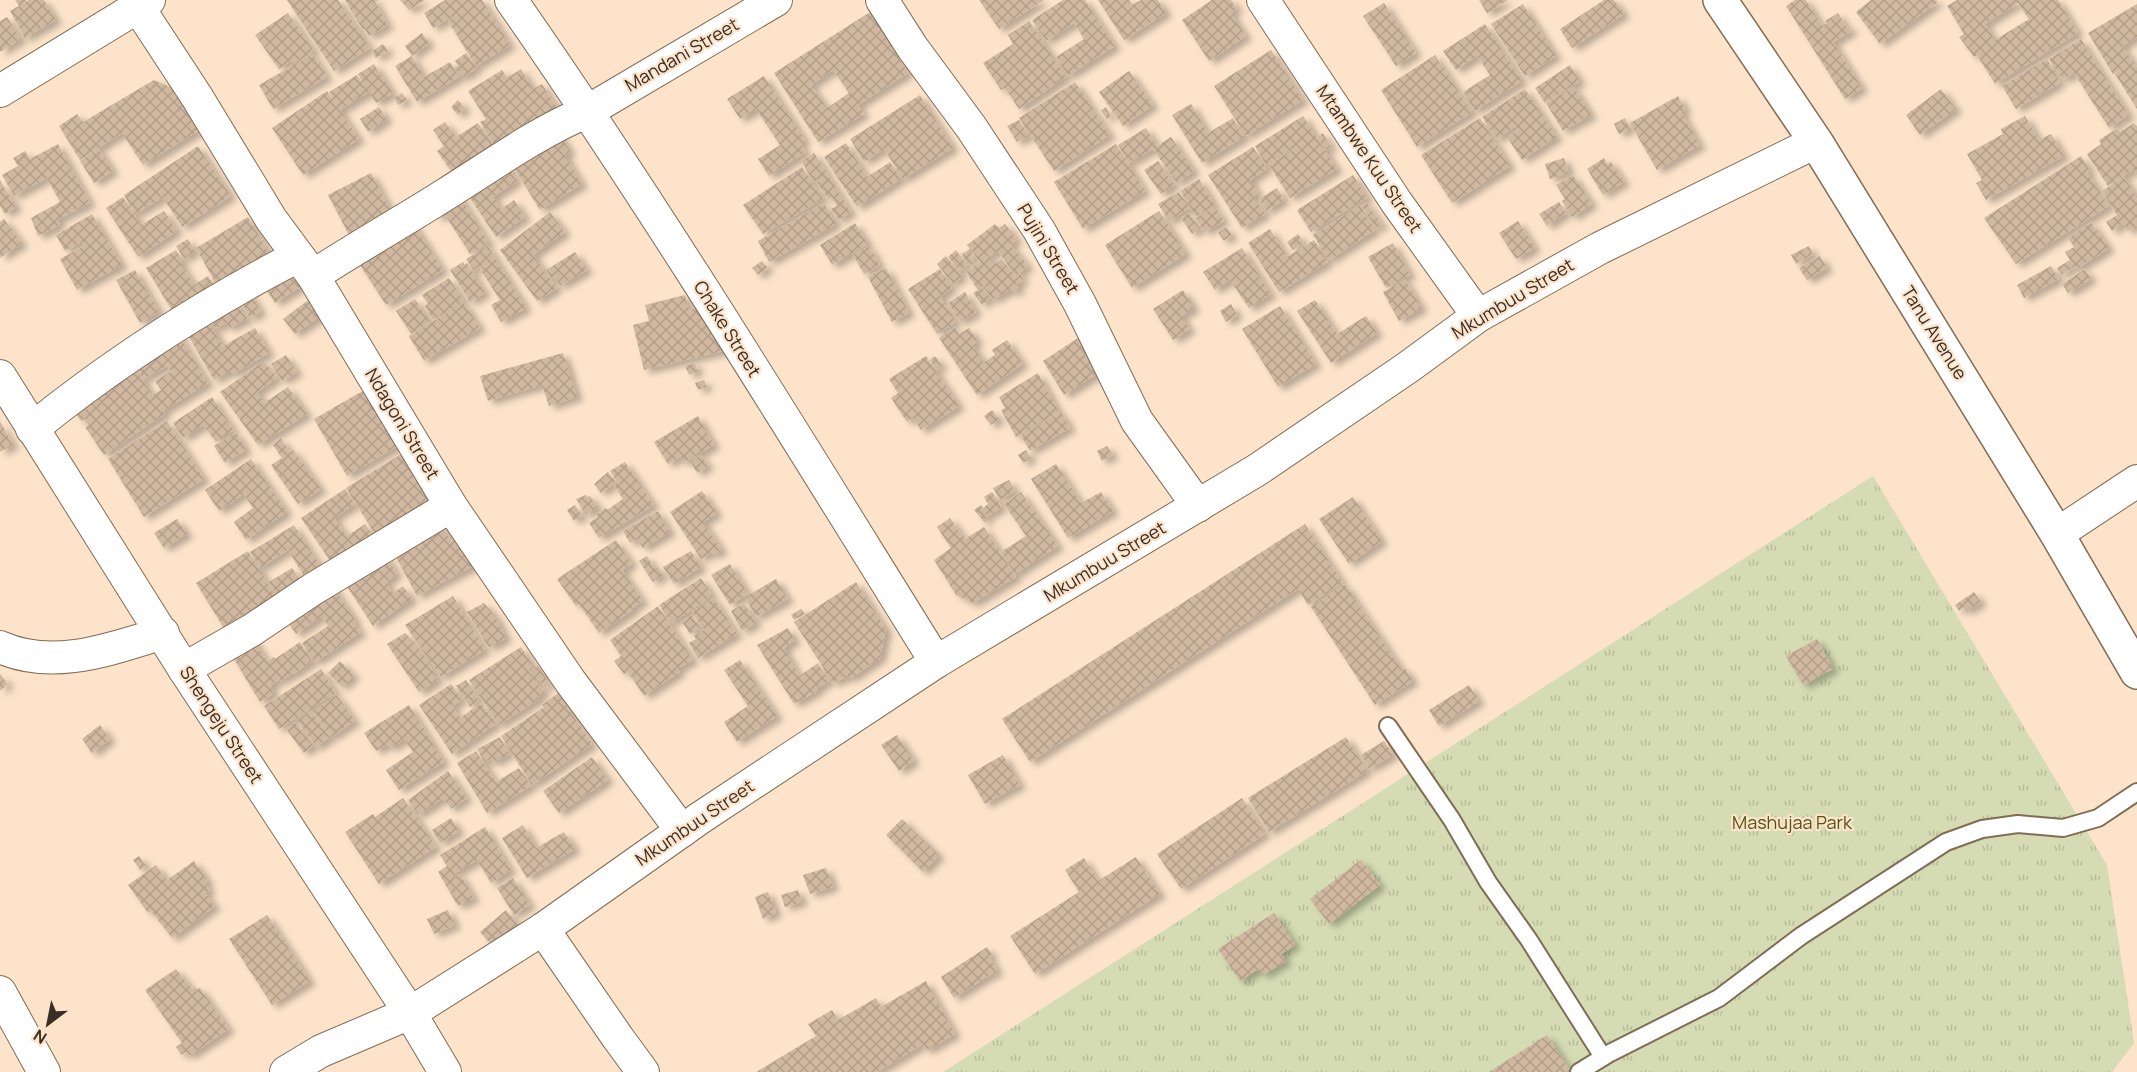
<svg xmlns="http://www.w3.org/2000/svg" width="2137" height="1072" font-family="Manrope,sans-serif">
<defs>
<pattern id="grass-tufts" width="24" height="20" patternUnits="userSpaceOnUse" patternTransform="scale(1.5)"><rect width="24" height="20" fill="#d5dbb2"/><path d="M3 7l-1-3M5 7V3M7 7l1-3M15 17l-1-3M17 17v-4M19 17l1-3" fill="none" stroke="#b8bc99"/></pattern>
<pattern id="building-cross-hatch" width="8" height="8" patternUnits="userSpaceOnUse" patternTransform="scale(1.5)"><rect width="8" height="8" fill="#d0b8a0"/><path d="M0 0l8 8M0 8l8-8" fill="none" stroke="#b39e8a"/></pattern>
<filter id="shadow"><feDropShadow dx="6" dy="4" stdDeviation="3" flood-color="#0004"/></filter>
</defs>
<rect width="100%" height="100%" fill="#fce3ca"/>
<polygon fill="url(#grass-tufts)" points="1873,476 2107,865 2134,1043 2112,1072 943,1072"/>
<g fill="url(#building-cross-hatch)" fill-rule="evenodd" filter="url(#shadow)">
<polygon points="15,0 27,0 22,4 29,0 44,0 56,20 25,38 10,11 19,6"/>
<polygon points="287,0 338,0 370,48 334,71"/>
<polygon points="345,0 379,0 375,2 388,25 369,36 365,29 363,30"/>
<polygon points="400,0 425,0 409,10"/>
<polygon points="445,0 482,0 510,45 476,66 448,21 465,9 433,28 424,13"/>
<polygon points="979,0 1044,0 999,29"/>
<polygon points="1063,0 1085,0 1115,46 1068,76 1056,57 1084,39 1074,23 1046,41 1032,20"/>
<polygon points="1098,0 1129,0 1132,5 1141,0 1158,0 1166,13 1124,40"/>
<polygon points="1212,0 1231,0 1237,9 1231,13 1246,36 1209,61 1182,20"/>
<polygon points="1479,0 1508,0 1487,13"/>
<polygon points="1604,0 1614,0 1624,14 1572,48 1560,29"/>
<polygon points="1795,0 1806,0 1822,26 1827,23 1825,21 1838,13 1847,28 1849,26 1852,31 1833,42 1862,88 1845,99 1786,6"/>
<polygon points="1871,0 1936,0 1938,2 1880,44 1856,12"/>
<path d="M 1957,0 L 2058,0 L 2078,33 L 1995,84 L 1977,55 L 1974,57 L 1959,37 L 1964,34 L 1947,6 ZM 2018,3 L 2029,19 L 1995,40 L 1985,24 Z"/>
<polygon points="1384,3 1416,53 1396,66 1363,16"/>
<polygon points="1523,4 1556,56 1525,76 1491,24"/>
<polygon points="2137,4 2137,37 2122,46 2137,67 2137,109 2115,74 2130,64 2113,74 2088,33"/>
<path d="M 870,12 L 908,73 L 858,105 L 864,114 L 818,142 L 774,73 ZM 833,70 L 849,93 L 827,108 L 811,85 Z"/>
<polygon points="288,13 314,51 292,66 290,61 279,69 255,35"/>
<polygon points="7,17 21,39 0,52 0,21"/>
<polygon points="1029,21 1066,77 1019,109 1005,88 1001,90 983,63 1013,44 1008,35"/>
<polygon points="1485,24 1522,81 1475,111 1463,92 1490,75 1477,56 1456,70 1443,51"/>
<polygon points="422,33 429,43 412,56 405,46"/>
<polygon points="2081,39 2129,115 2109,128 2074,73 2063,80 2049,59"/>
<polygon points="383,44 388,51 376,58 372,51"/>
<polygon points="1271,50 1303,100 1246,136 1214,86"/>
<polygon points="466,53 477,68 462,78 454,68 458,66 455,61"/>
<polygon points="313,54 327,77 273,109 259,85"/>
<polygon points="1435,55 1472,112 1417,147 1381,90"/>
<polygon points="412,56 424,77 450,62 459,77 417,102 395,66"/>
<polygon points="2047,59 2060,83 2016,109 2002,86"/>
<polygon points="374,64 393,93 376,103 369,92 340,110 359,139 303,175 272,128 327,91 335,102 329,92 357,75 365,87 358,74"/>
<polygon points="1570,65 1580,81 1545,103 1535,88"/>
<polygon points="521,69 533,89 542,84 557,108 495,146 480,122 486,119 468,91 502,70 507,78"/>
<polygon points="1129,71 1153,105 1123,126 1099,92"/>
<polygon points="764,76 805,140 800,143 806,152 769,176 758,159 780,145 756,109 740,119 727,99"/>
<polygon points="154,80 172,88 198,131 143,165 122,133 80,160 59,126 77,114 83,122"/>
<polygon points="1075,82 1110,135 1054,171 1019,118"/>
<polygon points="1574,87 1591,115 1563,131 1546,103"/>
<polygon points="1525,89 1557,137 1522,160 1507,137 1518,130 1516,126 1497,139 1482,117"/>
<polygon points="1941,89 1956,109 1920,135 1906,115"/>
<polygon points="402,93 407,100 398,105 394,98"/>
<polygon points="920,95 953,148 903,179 884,149 864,162 850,139"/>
<polygon points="1678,96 1686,110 1681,112 1700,145 1657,170 1630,123"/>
<polygon points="458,100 465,108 458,115 451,107"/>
<polygon points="1191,104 1208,133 1233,118 1244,137 1202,163 1172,115"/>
<polygon points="379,107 387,119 368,132 360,119"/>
<polygon points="1106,107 1111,117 1107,119 1101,111"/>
<polygon points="1303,116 1337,169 1290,198 1269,165 1312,137 1266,165 1255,146"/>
<polygon points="2025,116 2039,140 2051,134 2064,156 1986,200 1976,183 1982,180 1967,154 2003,134 2001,129"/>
<polygon points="1480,118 1510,166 1452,203 1421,155"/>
<polygon points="1625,118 1630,129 1619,134 1614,124"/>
<polygon points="1019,120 1029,136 1017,142 1007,126"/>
<polygon points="445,122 456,137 478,123 495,148 454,175 437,151 444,146 433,130"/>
<polygon points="2134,123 2137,126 2137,176 2133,170 2108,186 2087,154 2101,144 2099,140 2118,128 2120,132"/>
<polygon points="1146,128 1157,146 1171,137 1194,171 1177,183 1153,149 1129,163 1118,145"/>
<polygon points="557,130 570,151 565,155 582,184 540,210 509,160"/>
<polygon points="1323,133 1331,147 1326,150 1317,137"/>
<polygon points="846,143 867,177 890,162 901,179 857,207 824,157"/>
<polygon points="58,144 90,203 57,220 60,225 38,236 31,218 60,202 47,178 14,196 2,175 18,166 13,158 25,151 30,159"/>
<polygon points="1116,144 1145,191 1083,229 1054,182"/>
<polygon points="198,146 231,196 182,227 159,191 162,198 135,214 124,195"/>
<polygon points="1253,147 1267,169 1250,180 1258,193 1253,196 1265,214 1242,228 1208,175"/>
<polygon points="99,149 113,171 94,183 80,161"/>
<polygon points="814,153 851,212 839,220 831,209 837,206 832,197 828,199 817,183 821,180 820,178 814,182 801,161"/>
<polygon points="2081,156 2090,171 2087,172 2109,206 2016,264 1984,218"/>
<polygon points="1564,158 1569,173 1550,179 1545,164"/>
<polygon points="1604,158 1607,164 1611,162 1624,182 1603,195 1587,169"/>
<polygon points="1158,161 1174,185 1161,194 1144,170"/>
<polygon points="505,162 517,181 493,197 501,209 514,200 525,217 496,237 464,189"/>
<polygon points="802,167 823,199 763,234 743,205"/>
<polygon points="371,173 392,213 349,235 328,195"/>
<polygon points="1353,175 1367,198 1311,232 1297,210"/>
<polygon points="1573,175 1592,204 1572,217 1562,201 1565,199 1556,185"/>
<polygon points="2124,177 2135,194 2134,195 2137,200 2137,225 2128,231 2123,223 2112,231 2106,222 2117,215 2102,191"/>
<polygon points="1199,179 1215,205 1196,217 1180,191"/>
<polygon points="0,180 16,207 5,214 0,206"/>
<polygon points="1277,188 1284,200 1267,211 1259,199"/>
<polygon points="457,192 489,243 470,254 445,215 438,218 432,207"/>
<polygon points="1179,192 1190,208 1169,221 1158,204"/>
<polygon points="123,197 141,225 164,211 177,231 138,257 106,208"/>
<polygon points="1366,202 1382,225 1377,229 1361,205"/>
<polygon points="1559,202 1566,213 1547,226 1539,214"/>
<polygon points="824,203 836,224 769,262 758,241"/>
<polygon points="1360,205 1375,230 1329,260 1313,235"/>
<polygon points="1215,207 1224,221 1204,232 1196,218"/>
<polygon points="1159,211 1186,254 1132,288 1105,245"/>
<polygon points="550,212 565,232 533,255 557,288 537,301 500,250"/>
<polygon points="1188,213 1200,228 1192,234 1181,218"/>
<polygon points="92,214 122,265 77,290 60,259 84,246 82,242 65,251 56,235"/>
<polygon points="248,217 273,260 220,291 196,248"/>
<polygon points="4,219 22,243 0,258 0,222"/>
<polygon points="411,220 443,270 386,305 354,256"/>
<polygon points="1518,221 1535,248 1516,259 1499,233"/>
<polygon points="2091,222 2109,248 2077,269 2075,266 2062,275 2057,268 2070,260 2065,252 2074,247 2068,238"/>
<polygon points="855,223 868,244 832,265 820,245"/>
<polygon points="995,224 999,228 1005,224 1017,240 1010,244 1028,266 1016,276 998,251 990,256 985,251 988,255 984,260 989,256 995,264 1002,259 1016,278 1020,274 1024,279 1016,285 1019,289 1013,293 1011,289 993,300 985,289 987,287 985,284 982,287 990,298 982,305 973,293 978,290 966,272 980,262 967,245"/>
<polygon points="1226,227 1232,235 1224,241 1218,233"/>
<polygon points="1270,229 1287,257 1314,240 1328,262 1279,292 1248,243"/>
<polygon points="1298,234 1304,243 1293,250 1287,242"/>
<polygon points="188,239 195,251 184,259 176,246"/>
<polygon points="1393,243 1410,275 1386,288 1368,257"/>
<polygon points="488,246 526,308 501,322 491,305 500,300 480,269 489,264 473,270 466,259"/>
<polygon points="869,246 880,265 864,274 853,255"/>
<polygon points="1809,246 1813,254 1796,264 1791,255"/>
<polygon points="1242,248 1271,294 1249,308 1230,280 1215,290 1203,272"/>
<polygon points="970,249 973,255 971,257 974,263 968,265 962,254"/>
<polygon points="176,250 183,261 180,262 194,285 208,276 218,293 176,317 146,268"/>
<polygon points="956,250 967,266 960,271 948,257"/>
<polygon points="575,252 587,270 560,286 554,276 551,278 546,270"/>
<polygon points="946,256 962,276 953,284 937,264"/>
<polygon points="1820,256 1827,268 1807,280 1799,268"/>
<polygon points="762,261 768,268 758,275 752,268"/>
<polygon points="463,262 465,265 467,263 485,293 470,302 450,270"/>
<polygon points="287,265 300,287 275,303 261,281"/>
<polygon points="2051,266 2059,279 2024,298 2017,285"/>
<polygon points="886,268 909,313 892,322 868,277"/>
<polygon points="940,269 952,288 940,296 956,322 937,334 908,289"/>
<polygon points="2085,269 2091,279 2068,293 2062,284"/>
<polygon points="135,270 159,311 140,323 116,280"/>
<polygon points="449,278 464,301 433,320 425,306 428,304 422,295"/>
<polygon points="1405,280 1422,308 1399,321 1383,292"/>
<polygon points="1183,290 1194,308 1181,316 1190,329 1173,340 1153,309"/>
<polygon points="249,292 261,312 250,318 239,298"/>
<polygon points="965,292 976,312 960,322 948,303"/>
<polygon points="685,295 689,310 712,304 723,351 644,370 633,325 649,321 645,305"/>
<polygon points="234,298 247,319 229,328 226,323 215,329 206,317 223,346 255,328 269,353 233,374 231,371 214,380 184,328"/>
<polygon points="311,298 323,314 295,334 283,319"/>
<polygon points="415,299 430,322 411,334 396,311"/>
<polygon points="1315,300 1337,334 1366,316 1377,333 1331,363 1297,311"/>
<polygon points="464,303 480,328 424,361 409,336"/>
<polygon points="1231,304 1237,315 1226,322 1220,311"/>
<polygon points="1280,306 1316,364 1278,387 1242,329"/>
<polygon points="955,327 959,334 969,328 978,341 972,345 984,362 995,355 992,350 1007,340 1023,364 977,395 939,338"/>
<polygon points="177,332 208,383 163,411 165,414 104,455 85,427 89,425 85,419 81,421 69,403 131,362 159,404 153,395 161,390 155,381 171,371 167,366 143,379 132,360"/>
<polygon points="1078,338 1092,355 1100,372 1064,395 1043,361"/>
<polygon points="563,353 577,397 549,406 542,385 488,401 480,376"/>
<polygon points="286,355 297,372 282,381 271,364"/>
<polygon points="926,356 959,406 921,430 913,418 907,422 891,398 898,393 889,379"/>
<polygon points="935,356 942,366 937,370 930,360"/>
<polygon points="264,361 277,378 257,392 264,403 288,387 307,414 258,445 220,392"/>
<polygon points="695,363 698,371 689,375 685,366"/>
<polygon points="1038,373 1059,412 1016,437 1001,410 1005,408 999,397"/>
<polygon points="704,380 707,387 698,390 695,383"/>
<polygon points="366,389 399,445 347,476 314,419"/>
<polygon points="212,397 234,430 216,442 203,425 183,438 173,423"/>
<polygon points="992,410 999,419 991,425 984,416"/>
<polygon points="1061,412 1070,428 1030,451 1021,436"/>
<polygon points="698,416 714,445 684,463 680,457 668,464 654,442"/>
<polygon points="0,421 13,445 0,452"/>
<polygon points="167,421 204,479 144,517 108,459"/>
<polygon points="236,432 246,450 225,463 214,446"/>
<polygon points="281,438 290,452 293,450 321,489 298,504 271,465 282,458 273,445"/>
<polygon points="1107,446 1113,455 1102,461 1097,451"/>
<polygon points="1026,450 1031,458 1023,463 1018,455"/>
<polygon points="406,451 439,506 380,542 346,488"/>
<polygon points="701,455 708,466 697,473 690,461"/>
<polygon points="251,459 287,512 246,540 234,522 253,508 244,494 219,511 205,490"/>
<polygon points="625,462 654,505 599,538 589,523 598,517 596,514 606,508 607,510 623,499 614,485 617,483 621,487 610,471"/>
<polygon points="1056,464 1081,503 1101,492 1113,511 1068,538 1031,479"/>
<polygon points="608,472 616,482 601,493 594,484"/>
<polygon points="1009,480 1015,491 1000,500 993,488"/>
<polygon points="345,489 355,504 334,518 347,536 365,524 377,541 335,568 301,518"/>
<polygon points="702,491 717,513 703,522 722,550 714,555 712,552 701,559 670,512"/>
<polygon points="992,492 1002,507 987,516 984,514 988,521 985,523 974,510 981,505 983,508 988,504 984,497"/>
<polygon points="1021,492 1058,546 1015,574 1001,552 1026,536 1004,504"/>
<polygon points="586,495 587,497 590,496 598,507 586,515 576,499"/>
<polygon points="1353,497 1382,541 1349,564 1319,519"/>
<polygon points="575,505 582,516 574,521 567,510"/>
<polygon points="658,511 670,532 643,548 637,539 630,543 623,531"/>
<polygon points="950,518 965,539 984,527 1016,577 973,603 956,595 934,560 951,548 937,527"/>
<polygon points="177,519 187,534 164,548 154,533"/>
<polygon points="441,522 451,541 462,536 477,564 417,596 391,548"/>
<polygon points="1305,524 1343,583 1308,605 1298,589 1030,762 1002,719"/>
<polygon points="294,525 323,570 307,581 288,550 260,568 250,552"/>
<polygon points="616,540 632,564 622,570 643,601 632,608 633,610 599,633 579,604 576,606 557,579"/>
<polygon points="248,551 278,600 225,630 196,583"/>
<polygon points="691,551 701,567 674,584 663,567"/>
<polygon points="385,555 397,574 386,582 393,593 403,586 412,599 373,626 344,582"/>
<polygon points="647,556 655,569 658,567 663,575 653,582 639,561"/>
<polygon points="730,564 748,594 730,605 711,575"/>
<polygon points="292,568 303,585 279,599 269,582"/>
<polygon points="701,578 713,596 671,623 659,605"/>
<polygon points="776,579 788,599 756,617 745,597"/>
<polygon points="330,582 356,621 354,623 361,632 315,662 302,643 328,626 322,616 296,634 282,613"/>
<polygon points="856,582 886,629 880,658 851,678 849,676 833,683 794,622"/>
<polygon points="1345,584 1402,670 1405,668 1413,681 1375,705 1311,607"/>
<polygon points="1974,592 1981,602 1967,611 1964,607 1959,611 1955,605"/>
<polygon points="453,596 485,650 441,677 405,625"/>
<polygon points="714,598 737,634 698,658 689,643 696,639 694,636 704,630 692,612"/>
<polygon points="484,603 496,617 506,638 489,648 467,612"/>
<polygon points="744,603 756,623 742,631 731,611"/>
<polygon points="658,606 693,660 677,669 680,672 644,696 628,672 624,674 614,661 621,656 610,640"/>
<polygon points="801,609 805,614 794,620 791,615"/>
<polygon points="692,615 700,628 690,634 682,622"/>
<polygon points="788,628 795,640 784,648 799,676 818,663 829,681 816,689 817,691 794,704 757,645"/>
<polygon points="249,632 267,661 274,657 275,659 300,642 312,661 294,674 293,673 281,681 271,667 279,680 270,686 274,693 260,702 226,646"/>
<polygon points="405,633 423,653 438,680 419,692 387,644"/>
<polygon points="1817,639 1833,669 1803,685 1786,656"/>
<polygon points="521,647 534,667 528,671 545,692 538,697 539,699 499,725 469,680"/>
<polygon points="740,660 777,716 737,742 724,722 748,706 724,670"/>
<polygon points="340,661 354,675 342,687 328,673"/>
<polygon points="538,665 550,684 545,688 539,679 536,681 529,671"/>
<polygon points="321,669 336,693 279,729 264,706"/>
<polygon points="0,674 8,684 0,691"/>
<polygon points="466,680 479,700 470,707 456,686"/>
<polygon points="451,684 462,700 452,706 460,718 481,703 496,724 452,754 419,705"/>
<polygon points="1469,685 1479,701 1439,726 1429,710"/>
<polygon points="558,693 592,744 532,785 501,736 544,707 542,705"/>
<polygon points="337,695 355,721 331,737 313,711"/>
<polygon points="409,705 444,762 399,790 386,770 413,752 404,739 391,748 388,744 376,751 364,733"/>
<polygon points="311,711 330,737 316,747 297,720"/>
<polygon points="295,722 313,746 304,753 286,729"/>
<polygon points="100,725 110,739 92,753 82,739"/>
<polygon points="897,735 914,761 899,771 881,745"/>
<polygon points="500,737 509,754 494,763 491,759 484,762 477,749"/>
<polygon points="1346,737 1367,771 1269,832 1248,798"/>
<polygon points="1384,741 1393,755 1369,769 1361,755"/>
<polygon points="476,751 496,782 519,768 531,786 487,813 457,763"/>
<polygon points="1003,755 1020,785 985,804 968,775"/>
<polygon points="592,757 608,780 559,813 543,791"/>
<polygon points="448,771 467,798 451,809 443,798 418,815 408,800"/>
<polygon points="403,798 436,847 379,884 345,832 373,814 375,817"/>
<polygon points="1242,798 1265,834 1181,889 1157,854"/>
<polygon points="451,818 459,831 440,843 432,830"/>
<polygon points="902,819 939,855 923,872 886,835"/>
<polygon points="523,825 536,848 564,832 575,849 527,878 502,838"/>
<polygon points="485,827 511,870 491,883 477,860 452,875 453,878 460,874 474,898 458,906 438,872 447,866 440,855"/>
<polygon points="139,856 146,866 140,870 133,860"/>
<polygon points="1136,857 1160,894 1035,974 1010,936 1079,892 1065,870 1084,858 1098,881"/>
<polygon points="1361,860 1380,885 1329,924 1310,899"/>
<polygon points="194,861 208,881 205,883 210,890 205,893 215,906 172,938 151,911 148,913 128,885 156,865 167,880"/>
<polygon points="826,868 833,887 810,894 803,875"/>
<polygon points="513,878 530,905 514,915 497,888"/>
<polygon points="798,890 802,902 785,907 781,895"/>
<polygon points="768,892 776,913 763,919 755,897"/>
<polygon points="448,910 455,925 434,934 427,919"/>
<polygon points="506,910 527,935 501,956 480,932"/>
<polygon points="1274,913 1295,945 1281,954 1286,961 1263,975 1258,969 1240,981 1218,949"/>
<polygon points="267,915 310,981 272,1005 229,939"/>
<polygon points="987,947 992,954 989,956 997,970 995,971 997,974 994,975 993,973 954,998 941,977"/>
<polygon points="176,969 192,989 195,987 197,990 200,988 229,1029 189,1056 186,1052 181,1055 176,1047 182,1043 145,990"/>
<polygon points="926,981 955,1034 926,1051 923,1044 877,1072 756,1072 816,1036 808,1024 832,1010 838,1020 876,998 881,1007"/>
<polygon points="1547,1035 1571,1072 1489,1072"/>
</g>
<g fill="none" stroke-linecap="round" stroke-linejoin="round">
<defs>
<g id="service">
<polyline points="1388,726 1452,820 1488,882 1529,940 1603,1057"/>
<polyline points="1579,1072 1610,1053 1719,998 1801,936 1946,842 1982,829 2018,824 2063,828 2098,818 2137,792"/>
</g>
<g id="minor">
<path d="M 511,0 C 661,215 797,439 936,662"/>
<polyline points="882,0 912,47 971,127 1039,230 1080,304 1137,421 1198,506"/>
<polyline points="1263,0 1397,203 1478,316"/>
<polyline points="138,7 197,97 271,219 313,276 451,506 570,681 682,831"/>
<polyline points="0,91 149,0"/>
<path d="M 313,276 C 357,247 402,222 446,194 C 494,164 536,133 588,111 L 776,0"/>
<polyline points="0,376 184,669 410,1013 445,1072"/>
<path d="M 32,429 C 114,362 204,305 298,256"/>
<polyline points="2057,534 2137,481"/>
<path d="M 0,647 C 54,671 110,649 163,633"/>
<polyline points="184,669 252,630 313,589 451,506"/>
<polyline points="543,929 618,1038 643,1072"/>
<polyline points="0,992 44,1072"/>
<polyline points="286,1072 321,1051 410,1013 543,929 700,818 936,662 1257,470 1407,368 1478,316 1600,248 1816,142"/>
</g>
<polyline id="tertiary" points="1720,0 1816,142 2057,534 2137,672"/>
</defs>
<use href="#service" stroke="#816c55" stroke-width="20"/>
<use href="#minor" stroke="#816c55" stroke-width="34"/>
<use href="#tertiary" stroke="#816c55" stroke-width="36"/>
<use href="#service" stroke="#fff" stroke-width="16"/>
<use href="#minor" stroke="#fff" stroke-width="32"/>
<use href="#tertiary" stroke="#fff" stroke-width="33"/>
</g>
<g text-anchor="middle" stroke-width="4.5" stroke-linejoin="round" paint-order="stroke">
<g font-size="18" fill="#382e25" stroke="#fce3ca">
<text transform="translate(682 55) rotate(-30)" y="6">Mandani Street</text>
<text transform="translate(1369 159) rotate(56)" y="6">Mtambwe Kuu Street</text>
<text transform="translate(1048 249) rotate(59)" y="6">Pujini Street</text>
<text transform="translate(1513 299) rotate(-31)" y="6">Mkumbuu Street</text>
<text transform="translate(727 329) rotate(58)" y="6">Chake Street</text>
<text transform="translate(1934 333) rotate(58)" y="6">Tanu Avenue</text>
<text transform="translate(402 424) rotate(59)" y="6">Ndagoni Street</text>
<text transform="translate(1105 562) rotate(-31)" y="6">Mkumbuu Street</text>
<text transform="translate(221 725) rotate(57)" y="6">Shengeju Street</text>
<text transform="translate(695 823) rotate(-34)" y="6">Mkumbuu Street</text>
</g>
<g font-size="18" fill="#525715" stroke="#fce3ca">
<text x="1792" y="829">Mashujaa Park</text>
</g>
</g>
<g transform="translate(48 1024) rotate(212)" stroke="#fce3ca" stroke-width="4.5" paint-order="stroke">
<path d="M0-4.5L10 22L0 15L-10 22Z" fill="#382e25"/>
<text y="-9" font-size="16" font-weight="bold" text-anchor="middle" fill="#382e25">N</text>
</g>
</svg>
